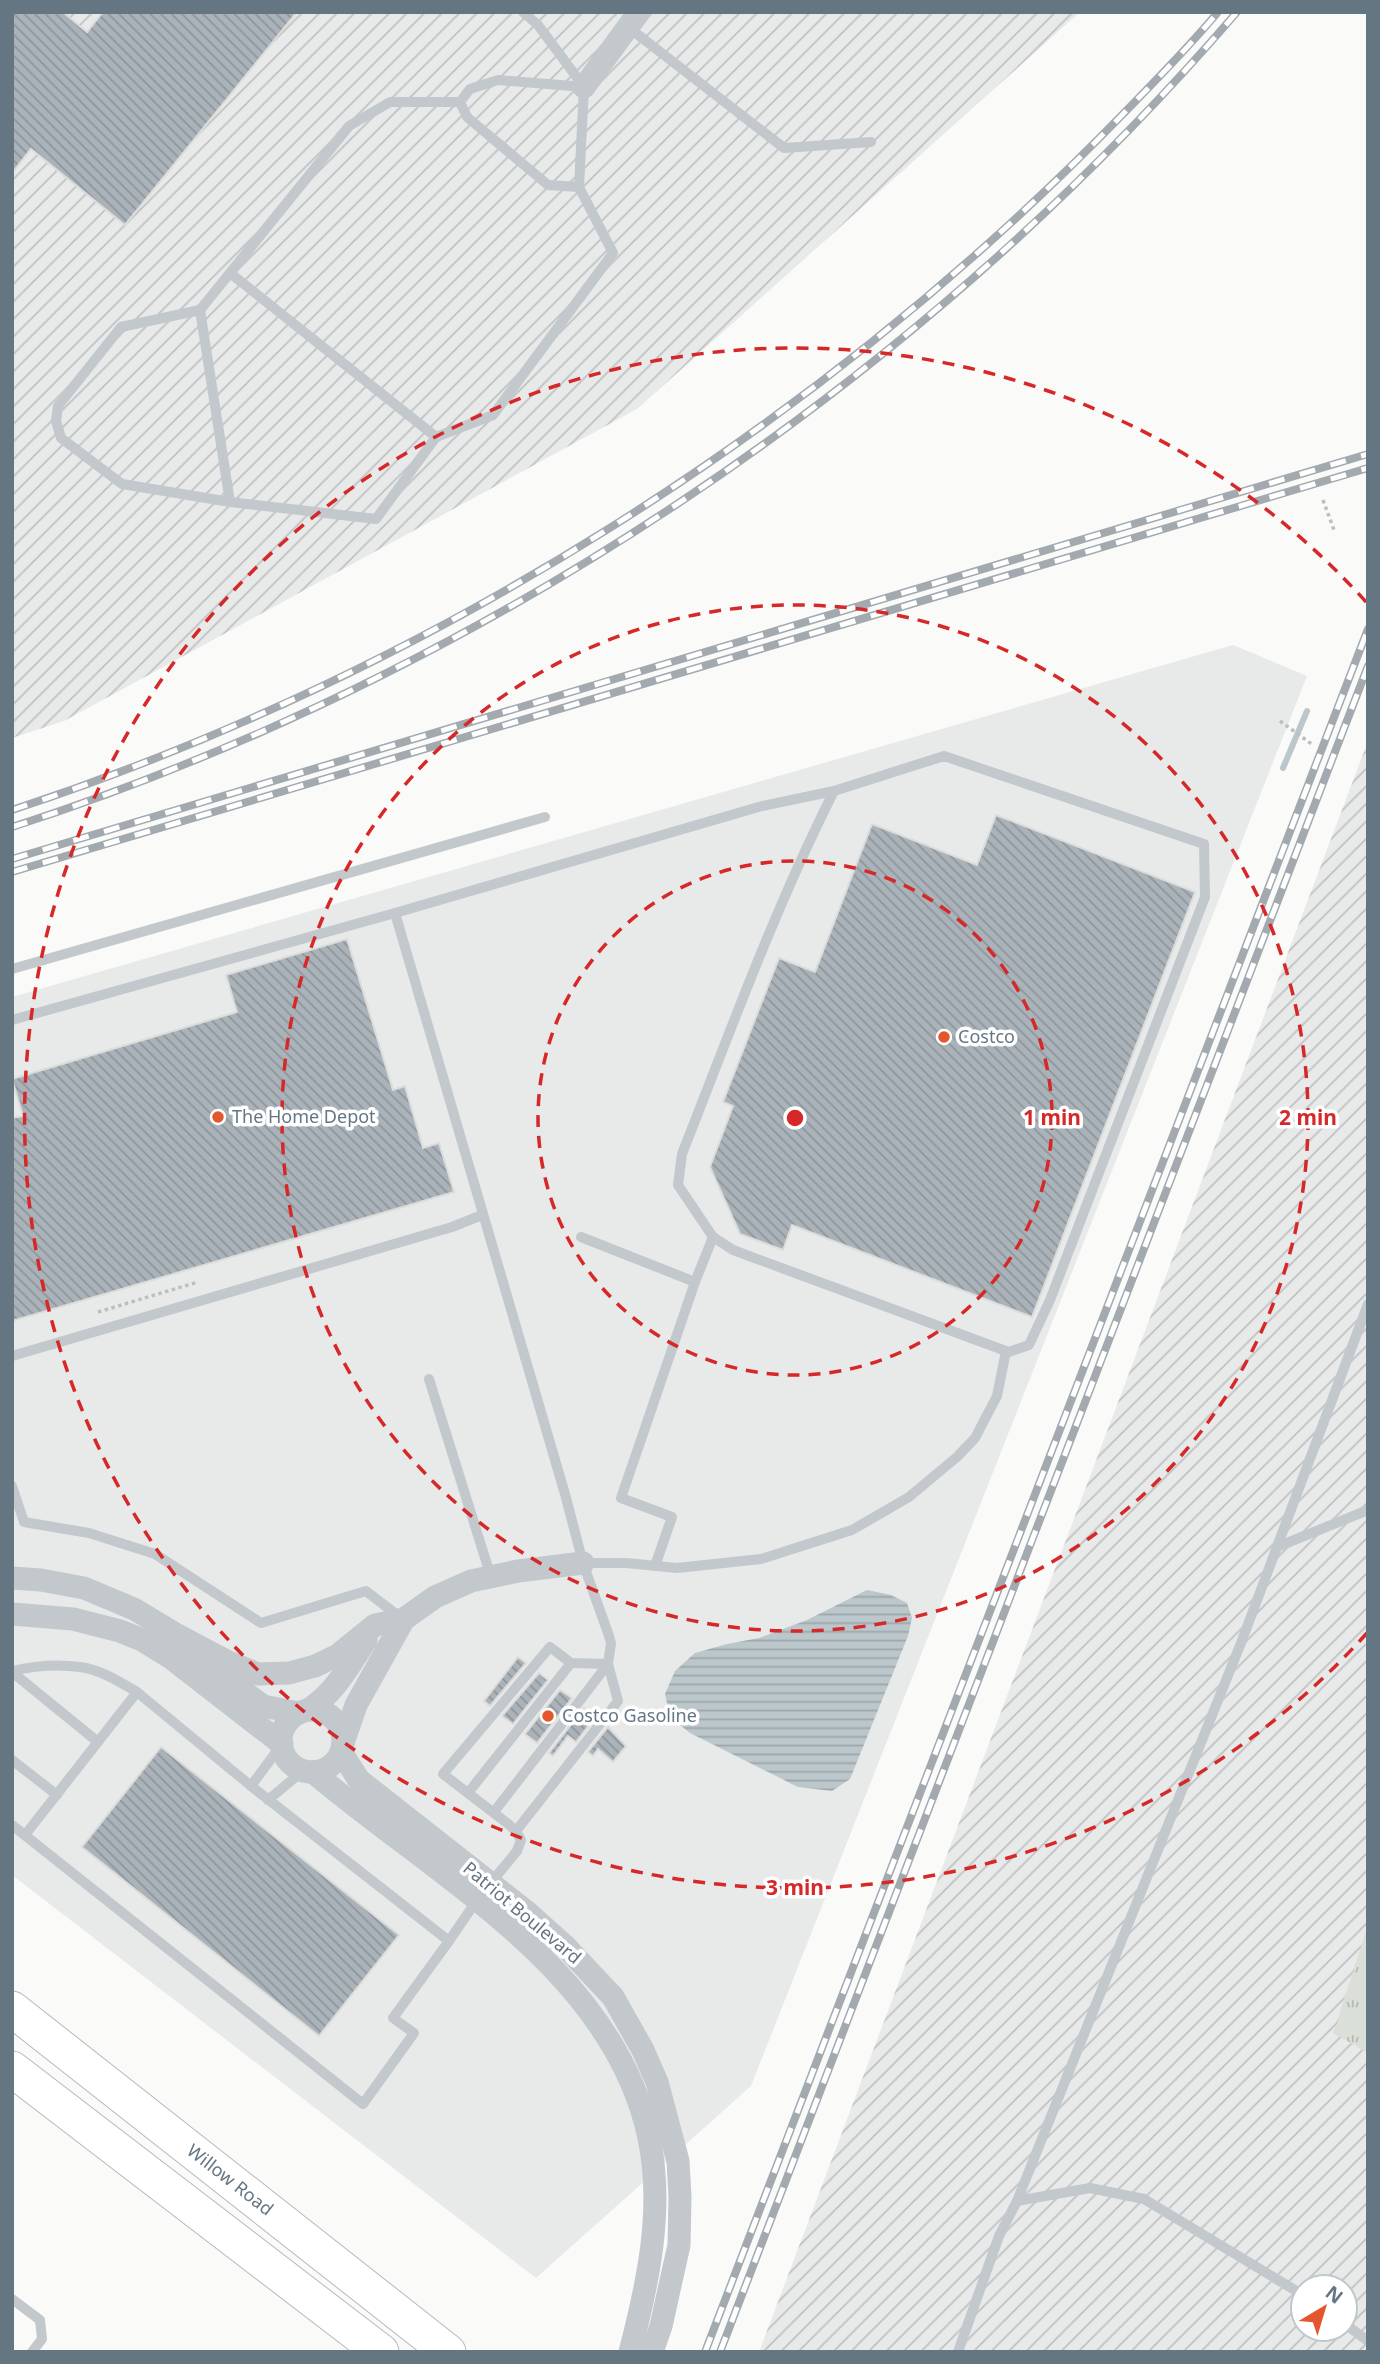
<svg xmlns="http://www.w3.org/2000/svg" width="1380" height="2364" font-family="'Noto Sans',sans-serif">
<defs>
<pattern id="industrial-furrows" width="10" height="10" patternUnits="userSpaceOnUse" patternTransform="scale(1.75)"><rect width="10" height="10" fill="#e8e9e9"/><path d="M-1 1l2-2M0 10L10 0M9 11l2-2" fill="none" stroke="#c0c1c2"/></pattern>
<pattern id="grass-tufts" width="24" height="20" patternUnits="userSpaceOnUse" patternTransform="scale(1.75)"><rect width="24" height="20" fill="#dadfd7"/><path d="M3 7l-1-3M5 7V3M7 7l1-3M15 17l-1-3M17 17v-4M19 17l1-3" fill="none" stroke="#b4b9b4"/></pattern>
<pattern id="water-rules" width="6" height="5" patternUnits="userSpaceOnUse" patternTransform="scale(1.75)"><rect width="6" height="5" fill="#bbc7cb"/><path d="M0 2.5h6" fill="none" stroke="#9ca6aa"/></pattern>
<pattern id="building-back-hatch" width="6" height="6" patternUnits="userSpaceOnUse" patternTransform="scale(1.75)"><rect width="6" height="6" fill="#aab3b9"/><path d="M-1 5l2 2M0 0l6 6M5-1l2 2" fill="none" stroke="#8e969c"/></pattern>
</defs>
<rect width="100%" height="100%" fill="#fafaf8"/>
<polygon fill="#e8e9e9" points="1233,645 1307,676 751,2086 536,2278 12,1875 12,997"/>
<g fill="url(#industrial-furrows)" fill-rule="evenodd">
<polygon points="12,12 1080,12 637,409 64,721 12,738"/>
<path d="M 1368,741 L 1368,2352 L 759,2352 ZM 1303,2287 L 1345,2287 L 1345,2329 L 1303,2329 Z"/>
</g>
<polygon fill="url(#grass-tufts)" points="1368,1925 1368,2053 1333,2033"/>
<polygon fill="url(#water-rules)" points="867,1590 891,1595 907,1603 912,1618 908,1636 850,1779 832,1791 798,1787 690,1733 670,1717 665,1694 675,1671 695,1653 727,1644 759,1638 807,1620"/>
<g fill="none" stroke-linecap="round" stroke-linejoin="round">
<polyline stroke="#bbc7cb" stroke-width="6" points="1283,768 1307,711"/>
</g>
<g fill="url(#building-back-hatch)" stroke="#dcdcda" stroke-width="2">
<polygon points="12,12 63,12 87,32 103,12 297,12 125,225 31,149 12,173"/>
<polygon points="996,815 1195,892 1032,1317 792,1225 783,1250 740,1234 710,1167 733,1106 723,1102 779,958 815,972 872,824 977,865"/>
<polygon points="347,939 393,1090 405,1086 423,1148 439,1143 454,1192 12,1321 12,1118 23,1116 12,1079 237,1012 226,975"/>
<polygon points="518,1657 526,1663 490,1706 484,1701"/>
<polygon points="539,1673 548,1680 513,1724 502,1716"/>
<polygon points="560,1690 572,1698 537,1743 525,1734"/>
<polygon points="584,1708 595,1717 576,1742 568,1736 553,1756 549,1753"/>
<polygon points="608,1727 626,1746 613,1762 598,1749 593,1756 588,1752"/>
<polygon points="161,1747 399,1935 319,2036 82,1847"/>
</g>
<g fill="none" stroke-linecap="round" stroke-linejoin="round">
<defs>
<g id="primary">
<polyline points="12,2009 448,2352"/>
<polyline points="12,2069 381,2352"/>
</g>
</defs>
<use href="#primary" stroke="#b5babe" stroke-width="37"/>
<g stroke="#bbbfc2" stroke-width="3.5" stroke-dasharray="3.5 3.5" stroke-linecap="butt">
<polyline points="1323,500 1334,530"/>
<polyline points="1280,721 1313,745"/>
<polyline points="98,1312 198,1282"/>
</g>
<g stroke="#c3c8cc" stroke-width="10">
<polyline points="523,12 538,25 584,87 579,187 548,185 467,117 460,102 470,89 498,80 584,87"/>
<polyline points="628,27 784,148 871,142"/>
<polyline points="230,273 436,437 376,519 230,502 200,310 349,126 390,102 460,102"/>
<polyline points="200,310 121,327 58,406 56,421 61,438 122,484 230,502"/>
<polyline points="436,437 493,415 613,253 579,187"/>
<polyline points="834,791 944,756 1204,844 1205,897 1050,1300 1029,1345 1006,1353"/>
<polyline points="12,969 545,817"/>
<polyline points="12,1020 395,913"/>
<polyline points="581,1237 695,1282 713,1237"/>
<polyline points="12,1356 452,1227 482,1215"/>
<polyline points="429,1379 491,1577"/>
<polyline points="12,1486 24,1522 89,1533 155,1554 261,1623 366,1591 401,1618"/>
<polyline points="1277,1547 1368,1510"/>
<polyline points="655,1566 672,1517 621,1498 695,1282"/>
<path d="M 12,1671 C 33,1666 59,1664 80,1667 C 99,1669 120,1682 137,1692 L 251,1786 L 449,1941 L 393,2018 L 414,2033 L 363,2104 L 12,1825"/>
<polyline points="12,1672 98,1742"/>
<polyline points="12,1760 57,1795"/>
<polyline points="251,1786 282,1744"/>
<polyline points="468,1793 571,1663"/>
<polyline points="268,1800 304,1770"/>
<polyline points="494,1812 608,1664"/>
<path d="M 516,1831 L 618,1701 L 608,1664 L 611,1643 L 608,1633 L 583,1563 L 565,1494 L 395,913 L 762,806 L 834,791 C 775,908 730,1032 682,1154 L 678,1185 L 713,1237 L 733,1250 L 1006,1351 L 997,1396 L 975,1438 L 958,1456 L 909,1497 L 852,1530 L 761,1559 L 677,1568 L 626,1563 L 583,1563"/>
<polyline points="25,1835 137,1692"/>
<polyline points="489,1885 517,1851 521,1840 516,1831 507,1823 443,1774 550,1647 571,1663 608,1664"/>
<polyline points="449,1941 477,1900"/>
<polyline points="1017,2201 1241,1643 1368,1304"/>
<polyline points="12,2299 40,2320 42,2339 32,2352"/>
<polyline points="1345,2324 1368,2341"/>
<polyline points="958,2352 999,2236 1017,2201 1090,2188 1144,2199 1303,2295"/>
</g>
<g stroke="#c3c8cc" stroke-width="23">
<polyline points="584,87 639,12"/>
<polyline points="12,1578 41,1580 84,1588 134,1609 179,1636 205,1663 263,1706 299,1713"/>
<polyline points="12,1614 73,1619 120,1631 142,1640 171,1658 282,1744"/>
<polyline points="179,1636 228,1662 258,1674 289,1673 315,1666 338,1655 375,1625 404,1619 435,1597 471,1581 518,1571 583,1563"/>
<path d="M 308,1710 C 335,1693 349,1666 366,1640"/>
<circle cx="312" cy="1741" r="31"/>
<polyline points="343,1743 356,1705 404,1619"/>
<polyline points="341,1752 359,1780 527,1912 564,1945 613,1997 643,2050 657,2082 678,2161 680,2197 679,2245 661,2326 652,2352"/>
<path d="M 313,1772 C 434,1875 614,1969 649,2138 C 664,2209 648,2283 630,2352"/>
</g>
<use href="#primary" stroke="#fff" stroke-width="35"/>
<defs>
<g id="rail">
<path d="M 12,810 C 427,674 819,427 1123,114 C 1155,81 1188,48 1218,12"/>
<path d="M 12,827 C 479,676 917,384 1237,12"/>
<polyline points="12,859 1368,454"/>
<polyline points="12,872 1368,468"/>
<polyline points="705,2352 1368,629"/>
<polyline points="720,2352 1368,666"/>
</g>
</defs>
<use href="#rail" stroke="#a2aab0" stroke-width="8"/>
<use href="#rail" stroke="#fff" stroke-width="5" stroke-dasharray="16" stroke-linecap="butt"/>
</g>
<g fill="none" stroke="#d62828" stroke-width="3.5" stroke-dasharray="12 9">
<circle cx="795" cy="1118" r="257"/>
<circle cx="795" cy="1118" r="513"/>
<path d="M1367 1633A770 770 0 1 1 1367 603"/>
</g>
<g fill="#e4572e" stroke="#fff" stroke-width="2.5">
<circle cx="944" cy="1037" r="7"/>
<circle cx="218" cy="1117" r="7"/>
<circle cx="548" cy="1716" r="7"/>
</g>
<g text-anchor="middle" stroke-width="7" stroke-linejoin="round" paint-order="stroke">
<g font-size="18" fill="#657683" stroke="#fff" text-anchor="start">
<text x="958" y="1043">Costco</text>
<text x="232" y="1123">The Home Depot</text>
<text x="562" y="1722">Costco Gasoline</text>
</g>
<g font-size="18" fill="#657683" stroke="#fff">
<text transform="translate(522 1913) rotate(40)" y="6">Patriot Boulevard</text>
<text transform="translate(230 2180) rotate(38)" y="6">Willow Road</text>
</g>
</g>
<circle cx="795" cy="1118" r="10" fill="#d62828" stroke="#fff" stroke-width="3.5"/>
<g font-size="21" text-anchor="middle" font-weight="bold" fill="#d62828" stroke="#fff" stroke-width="7" stroke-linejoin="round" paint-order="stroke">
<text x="1052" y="1125">1 min</text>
<text x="1308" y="1125">2 min</text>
<text x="795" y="1895">3 min</text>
</g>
<rect width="1380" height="2364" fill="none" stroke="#657683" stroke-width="28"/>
<g transform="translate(1324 2308) rotate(38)"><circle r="33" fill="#ffffff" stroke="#c1c8cd" stroke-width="2"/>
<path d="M0-5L12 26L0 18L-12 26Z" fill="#e4572e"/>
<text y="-10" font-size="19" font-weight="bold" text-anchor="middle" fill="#657683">N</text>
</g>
</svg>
